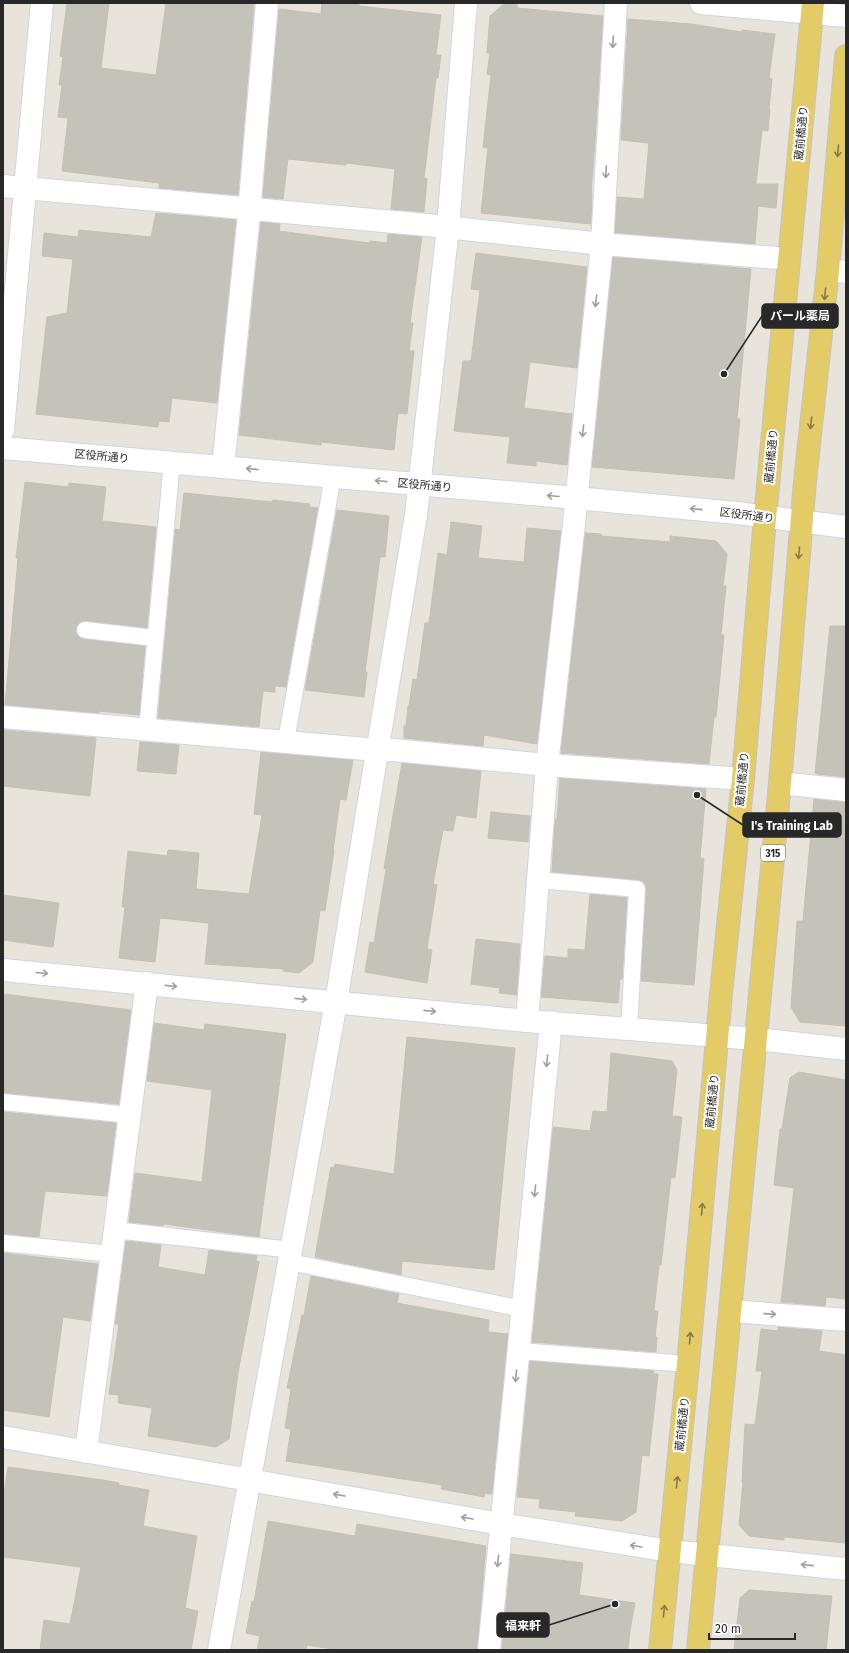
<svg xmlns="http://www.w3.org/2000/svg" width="849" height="1653" font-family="'Fira Sans','Noto Sans JP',sans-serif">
<rect width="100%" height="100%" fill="#e9e4db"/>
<g fill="#c5c2ba" stroke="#c4c0b5">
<polygon points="67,3 109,3 101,68 156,75 166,3 254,3 238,195 159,188 159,183 62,171 68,118 58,117 62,85 59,85 63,57 60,56"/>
<polygon points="322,3 359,3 359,6 441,15 436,55 441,55 438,78 436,78 424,178 427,179 424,212 391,209 395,169 346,163 346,165 288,159 283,199 263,197 279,9 321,14"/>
<polygon points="505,3 517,3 517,8 603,16 595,141 591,194 592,194 591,224 481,213 488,148 483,147 491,75 487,74 490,53 487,53 490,16"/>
<polygon points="628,19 691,24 742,32 742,30 775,34 769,78 772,79 769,109 770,109 768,131 762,130 756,184 778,184 776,208 758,206 755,244 615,233 617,197 644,199 649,143 621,140"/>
<polygon points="156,213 236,220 217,403 172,398 169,422 159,421 158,427 36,414 47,317 67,313 73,259 42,256 44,233 78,237 79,230 151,237"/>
<polygon points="261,222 280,224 279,231 369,243 370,241 387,243 388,234 422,237 410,323 413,323 409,351 414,351 407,414 398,413 394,450 321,442 321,445 239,435"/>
<polygon points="476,253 587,267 577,368 530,362 524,408 572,414 567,465 536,461 536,466 507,463 510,437 454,431 463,361 471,361 480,290 471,289"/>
<polygon points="613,257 751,269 737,419 740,419 734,479 592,467"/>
<polygon points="25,482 68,487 69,483 106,487 102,521 156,527 147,628 86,621 78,624 76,629 79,637 84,639 145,646 139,715 99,711 99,713 5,705 18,558 16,558"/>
<polygon points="184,493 272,502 273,500 310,504 309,507 318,508 286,687 275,686 275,692 263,691 259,727 158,718 175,529 180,530"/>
<polygon points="337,510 389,516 385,557 380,557 365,672 367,672 364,697 305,690"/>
<polygon points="451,522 482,526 478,558 524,562 527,528 561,531 537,744 484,735 483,746 404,738 404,726 406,726 408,706 409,706 413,679 417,680 425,623 429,623 438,553 447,555"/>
<polygon points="585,533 601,534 601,536 670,542 670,536 716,541 727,554 723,586 726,586 721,635 724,635 716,717 714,717 709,764 561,753"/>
<polygon points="830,626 846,626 846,777 817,774 815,773"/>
<polygon points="3,730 96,738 90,796 3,786"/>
<polygon points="140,742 179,745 176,774 137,771"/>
<polygon points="261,752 353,760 346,800 340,799 333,851 334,851 325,911 320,910 313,962 299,973 283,971 284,969 205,964 209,923 160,918 155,962 119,958 125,907 122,907 128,851 167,856 168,850 199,853 196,889 249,894 262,815 254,814"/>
<polygon points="402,763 481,771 476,818 456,815 453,831 443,830 433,884 437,885 427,949 432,950 427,983 365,972 370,942 374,943 386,869 384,868"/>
<polygon points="560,778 706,789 700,858 704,859 694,985 641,981 646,890 643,881 638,880 552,872 555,819 557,819"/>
<polygon points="814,799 846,802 846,1026 800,1022 791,1007 797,921 803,921"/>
<polygon points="491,812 530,816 528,842 488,838"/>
<polygon points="590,894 627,898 622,979 620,979 618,1003 541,997 545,956 568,958 568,949 585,950"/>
<polygon points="3,895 59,903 53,947 3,940"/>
<polygon points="476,939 520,944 517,995 499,993 500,988 471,984"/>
<polygon points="3,994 131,1010 119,1104 3,1093"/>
<polygon points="154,1023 204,1030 205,1024 286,1034 259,1237 164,1224 163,1226 129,1222 135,1173 202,1182 212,1090 147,1081"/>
<polygon points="407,1037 515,1048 494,1270 402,1261 401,1275 315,1257 331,1167 334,1168 335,1164 394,1174"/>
<polygon points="611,1053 672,1061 677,1070 672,1116 682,1117 675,1178 671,1177 661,1265 659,1265 654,1311 658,1311 655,1337 657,1337 656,1352 532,1342 553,1127 590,1131 593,1111 607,1112"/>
<polygon points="799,1072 846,1080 846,1299 826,1297 825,1306 781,1302 794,1188 774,1185 780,1129 782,1129 790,1078"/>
<polygon points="3,1112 116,1123 107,1196 45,1191 39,1237 3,1234"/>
<polygon points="126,1241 161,1245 158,1267 205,1275 209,1250 257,1256 256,1261 259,1262 238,1373 229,1439 216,1447 148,1436 152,1408 118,1403 119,1395 109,1394 119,1324 115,1324"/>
<polygon points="3,1253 98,1264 90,1321 63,1317 49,1417 3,1410"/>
<polygon points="311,1276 399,1294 397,1303 489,1320 488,1332 508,1334 492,1494 485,1493 484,1497 441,1489 442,1485 286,1461 291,1429 285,1428 291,1389 287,1388 302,1315 304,1315"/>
<polygon points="778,1327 822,1331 819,1351 846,1355 846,1543 784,1537 784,1540 749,1536 739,1525 743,1482 742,1482 745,1424 755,1425 762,1371 756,1371 761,1329 778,1331"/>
<polygon points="530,1361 654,1371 653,1374 658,1374 649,1456 642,1455 636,1512 622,1521 575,1516 576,1512 539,1508 540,1499 517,1497"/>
<polygon points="8,1467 103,1480 119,1483 118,1485 149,1490 143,1526 197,1536 185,1608 198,1611 191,1650 40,1650 44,1620 70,1624 81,1567 3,1557 3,1501"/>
<polygon points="268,1521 355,1536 357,1524 486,1546 477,1650 338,1650 307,1645 306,1650 257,1650 260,1636 246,1633 252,1601 254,1602"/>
<polygon points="511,1554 583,1563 579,1595 635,1603 630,1630 628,1650 502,1650"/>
<polygon points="749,1590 832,1596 826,1650 734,1650 740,1598"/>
</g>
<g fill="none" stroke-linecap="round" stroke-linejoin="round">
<defs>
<g id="lane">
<polyline points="85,630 155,638"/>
<polyline points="147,730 172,462"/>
<polyline points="286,741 333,476"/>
<polyline points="538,880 637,889 629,1029"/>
<polyline points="3,1102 130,1115"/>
<polyline points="115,1230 292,1250"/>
<polyline points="3,1243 112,1254"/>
<polyline points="290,1262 523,1309"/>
<polyline points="519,1351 688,1364"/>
</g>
<g id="street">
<polyline points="701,3 846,16"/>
<polyline points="3,186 427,225 602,244 789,259"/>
<polyline points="828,270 846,272"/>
<polyline points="3,448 576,498 737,513 846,527"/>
<polyline points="223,467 248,224 267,3"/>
<polyline points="3,717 377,750 393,750 547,765 743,779"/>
<polyline points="780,783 846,790"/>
<polyline points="3,970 527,1021 756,1039 846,1049"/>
<polyline points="527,1021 547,765 574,523 602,244 616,3"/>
<polyline points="731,1311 846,1320"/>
<polyline points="3,1437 501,1524 670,1551 846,1569"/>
<polyline points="86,1452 147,983"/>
<polyline points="489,1650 551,1022"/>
</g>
<g id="secondary">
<polyline points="3,430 42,3"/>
<polyline points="219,1650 336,1002 416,515 448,227 466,3"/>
</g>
<g id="primary">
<polyline points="660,1650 688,1364 721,994 743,779 765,518 813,3"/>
<polyline points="698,1650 780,783 805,481 828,270 846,56"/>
</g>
</defs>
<use href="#lane" stroke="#d1d3e0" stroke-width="18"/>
<use href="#street" stroke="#d1d3e0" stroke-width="24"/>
<use href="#secondary" stroke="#d1d3e0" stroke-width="24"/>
<use href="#primary" stroke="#c3c3c3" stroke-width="24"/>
<use href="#lane" stroke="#fff" stroke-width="16"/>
<use href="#street" stroke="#fff" stroke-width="22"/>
<use href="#secondary" stroke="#fff" stroke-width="22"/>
<use href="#primary" stroke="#e3cc67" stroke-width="22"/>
</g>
<defs><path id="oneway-shaft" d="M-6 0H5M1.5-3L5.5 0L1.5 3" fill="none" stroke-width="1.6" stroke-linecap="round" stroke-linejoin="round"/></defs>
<g stroke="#9e9e9e">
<use href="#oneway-shaft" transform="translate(613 42) rotate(93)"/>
<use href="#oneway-shaft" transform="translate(606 172) rotate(93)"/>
<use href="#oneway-shaft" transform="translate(596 301) rotate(96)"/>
<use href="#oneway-shaft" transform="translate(583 431) rotate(96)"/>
<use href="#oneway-shaft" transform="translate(252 469) rotate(-175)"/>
<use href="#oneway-shaft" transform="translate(381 481) rotate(-174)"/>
<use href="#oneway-shaft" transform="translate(553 496) rotate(-175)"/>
<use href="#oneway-shaft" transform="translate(696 509) rotate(-174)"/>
<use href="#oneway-shaft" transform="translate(42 973) rotate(5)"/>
<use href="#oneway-shaft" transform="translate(171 986) rotate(6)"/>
<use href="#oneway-shaft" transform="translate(301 999) rotate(6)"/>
<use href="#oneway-shaft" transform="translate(430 1011) rotate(6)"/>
<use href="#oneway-shaft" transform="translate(547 1061) rotate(96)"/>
<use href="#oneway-shaft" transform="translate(535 1191) rotate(96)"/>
<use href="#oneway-shaft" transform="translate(770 1314) rotate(4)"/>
<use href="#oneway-shaft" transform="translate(516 1376) rotate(96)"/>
<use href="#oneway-shaft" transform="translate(339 1495) rotate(-170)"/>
<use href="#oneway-shaft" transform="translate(467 1518) rotate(-170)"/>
<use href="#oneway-shaft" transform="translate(636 1546) rotate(-171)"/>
<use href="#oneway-shaft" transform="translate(498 1561) rotate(95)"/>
<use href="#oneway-shaft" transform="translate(807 1565) rotate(-174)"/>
</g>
<g stroke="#867a48">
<use href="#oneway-shaft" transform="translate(838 151) rotate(95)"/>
<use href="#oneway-shaft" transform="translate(825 294) rotate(96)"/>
<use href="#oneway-shaft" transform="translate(811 423) rotate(96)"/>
<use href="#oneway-shaft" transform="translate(799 553) rotate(95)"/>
<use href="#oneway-shaft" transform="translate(702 1209) rotate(-85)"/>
<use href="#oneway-shaft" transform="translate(690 1338) rotate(-85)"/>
<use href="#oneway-shaft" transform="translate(677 1482) rotate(-84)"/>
<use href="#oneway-shaft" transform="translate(664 1611) rotate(-84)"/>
</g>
<g text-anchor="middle" stroke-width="4" stroke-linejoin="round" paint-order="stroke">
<rect fill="#fff" stroke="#686868" stroke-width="1" x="761" y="845" width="24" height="16" rx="3"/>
<g font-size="10" font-weight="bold" fill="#282828">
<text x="773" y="857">315</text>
</g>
<g font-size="11" fill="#282828" stroke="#fff">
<text transform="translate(801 133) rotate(-85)" y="4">蔵前橋通り</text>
<text transform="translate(102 456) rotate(5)" y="4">区役所通り</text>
<text transform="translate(771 456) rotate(-85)" y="4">蔵前橋通り</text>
<text transform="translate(425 485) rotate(5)" y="4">区役所通り</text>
<text transform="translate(747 515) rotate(7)" y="4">区役所通り</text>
<text transform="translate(742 779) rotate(-85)" y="4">蔵前橋通り</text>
<text transform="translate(712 1101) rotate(-85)" y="4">蔵前橋通り</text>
<text transform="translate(682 1424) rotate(-84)" y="4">蔵前橋通り</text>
</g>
</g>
<path fill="none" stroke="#282828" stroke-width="1.5" d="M724 374L762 316M697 795L743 825M615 1604L549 1625"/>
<g fill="#282828" stroke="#fff" stroke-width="1.5">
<circle cx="724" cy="374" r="4"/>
<circle cx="697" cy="795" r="4"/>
<circle cx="615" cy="1604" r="4"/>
</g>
<g fill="#282828" stroke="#282828" stroke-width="1.5">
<rect x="762" y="304" width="76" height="24" rx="4"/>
<rect x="743" y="813" width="98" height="24" rx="4"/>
<rect x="497" y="1613" width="52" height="24" rx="4"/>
</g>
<g font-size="12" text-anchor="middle" font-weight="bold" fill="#fff">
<text x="800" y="320">パール薬局</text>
<text x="792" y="830">I's Training Lab</text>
<text x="523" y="1630">福来軒</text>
</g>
<rect width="849" height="1653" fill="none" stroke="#282828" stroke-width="8"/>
<path d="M709 1633v6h86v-6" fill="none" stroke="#282828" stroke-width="2"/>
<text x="715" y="1633" font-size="12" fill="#282828" stroke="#ffffff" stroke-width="3" paint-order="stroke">20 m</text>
</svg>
